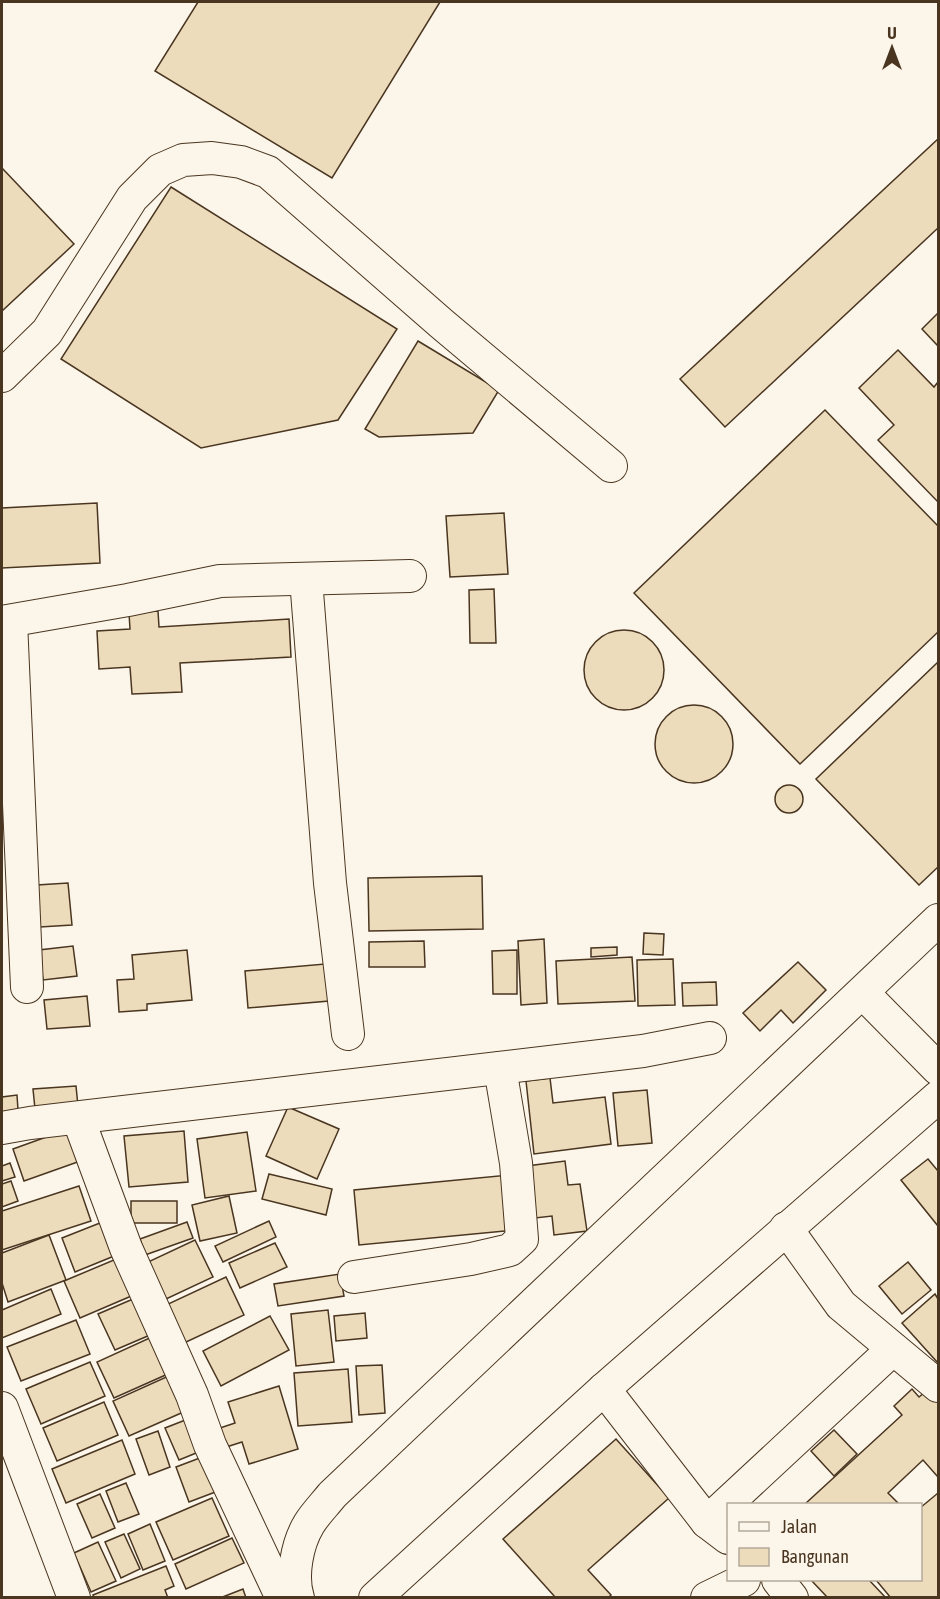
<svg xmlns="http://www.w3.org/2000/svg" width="940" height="1599" font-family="'Asap Condensed',sans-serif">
<rect width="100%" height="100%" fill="#fbf6e9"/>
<g fill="#ecdcbc" stroke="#4a3520" stroke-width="1.5">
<polygon points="198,2 440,2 332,178 155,71"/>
<polygon points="938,139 938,228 725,427 680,379"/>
<polygon points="2,168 74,244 2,311"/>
<polygon points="171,187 397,329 338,420 201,448 61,359"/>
<polygon points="938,313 938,346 922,329"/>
<polygon points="418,341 499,390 473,433 379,437 365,429"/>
<polygon points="898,350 934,387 938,382 938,502 878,440 894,425 859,388"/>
<polygon points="825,410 938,526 938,632 800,764 634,593"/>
<polygon points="97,503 100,563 2,568 2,508"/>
<polygon points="504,513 508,574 450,577 446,516"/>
<polygon points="494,589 496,643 470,643 469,590"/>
<polygon points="158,611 159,627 289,619 291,657 180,663 182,692 132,694 130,667 99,669 97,631 130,629 129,613"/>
<circle cx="624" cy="670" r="40"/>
<polygon points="938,662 938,867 919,885 816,779"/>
<circle cx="694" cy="744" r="39"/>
<circle cx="789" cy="799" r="14"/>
<polygon points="482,876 483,929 369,931 368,878"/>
<polygon points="68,883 72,925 40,927 37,885"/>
<polygon points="644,933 664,934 663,955 643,954"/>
<polygon points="544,939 547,1003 521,1005 518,941"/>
<polygon points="424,941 425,967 369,967 369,942"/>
<polygon points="73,946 77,976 43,980 39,950"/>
<polygon points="617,947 617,955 591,957 591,948"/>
<polygon points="187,950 192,1000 147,1004 147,1010 119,1012 117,980 134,979 132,955"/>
<polygon points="517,950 517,994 493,994 492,951"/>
<polygon points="632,957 635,1001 558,1004 556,961"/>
<polygon points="673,959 675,1005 638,1006 637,960"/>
<polygon points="798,962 826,990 793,1023 781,1010 760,1031 743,1013"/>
<polygon points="325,964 329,1001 248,1008 245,971"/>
<polygon points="716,982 717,1005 683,1006 682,983"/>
<polygon points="87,996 90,1026 47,1029 44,1000"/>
<polygon points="550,1078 553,1103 605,1097 611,1144 534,1154 526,1081"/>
<polygon points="76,1086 78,1106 35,1109 33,1089"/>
<polygon points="647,1090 652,1143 618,1146 613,1093"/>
<polygon points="17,1095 18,1110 2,1112 2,1097"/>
<polygon points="288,1107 339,1129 317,1179 266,1156"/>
<polygon points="74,1127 86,1159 24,1181 13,1149"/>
<polygon points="184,1131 188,1182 129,1187 124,1136"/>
<polygon points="247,1132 256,1191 205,1198 197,1139"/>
<polygon points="928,1159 938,1171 938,1226 901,1180"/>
<polygon points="565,1161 568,1185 580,1184 587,1231 554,1235 552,1216 535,1218 527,1166"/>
<polygon points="10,1163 15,1177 2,1181 2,1166"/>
<polygon points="269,1174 332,1189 326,1215 262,1199"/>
<polygon points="509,1175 514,1230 359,1245 354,1190"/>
<polygon points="11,1181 18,1201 2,1207 2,1184"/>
<polygon points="79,1186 91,1221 2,1250 2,1211"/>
<polygon points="229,1196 237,1233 200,1241 192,1205"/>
<rect x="131" y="1201" width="46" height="22"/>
<polygon points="105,1221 119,1254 75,1272 62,1238"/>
<polygon points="269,1221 276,1237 223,1262 215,1246"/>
<polygon points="187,1222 193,1238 145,1255 140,1239"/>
<polygon points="49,1235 66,1280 8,1302 2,1283 2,1253"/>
<polygon points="195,1240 213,1277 166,1299 148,1262"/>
<polygon points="275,1243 287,1267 240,1288 229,1263"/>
<polygon points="121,1257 136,1294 80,1318 64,1281"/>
<polygon points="908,1262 931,1290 902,1314 879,1286"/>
<polygon points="340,1274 344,1296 278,1306 274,1284"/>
<polygon points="226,1277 244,1315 184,1343 166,1305"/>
<polygon points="51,1289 61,1314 2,1338 2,1310"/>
<polygon points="935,1294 938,1299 938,1363 902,1323"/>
<polygon points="133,1299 150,1335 115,1350 98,1314"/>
<polygon points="328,1310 334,1362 296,1366 291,1314"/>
<polygon points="365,1313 367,1338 336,1341 334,1316"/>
<polygon points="270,1316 289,1350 221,1386 203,1351"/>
<polygon points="76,1320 90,1354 21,1381 7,1347"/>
<polygon points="154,1336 170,1373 114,1398 97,1362"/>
<polygon points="90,1362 105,1396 41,1424 26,1389"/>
<polygon points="382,1365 385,1413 359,1415 356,1366"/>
<polygon points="348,1369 352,1422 298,1426 294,1373"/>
<polygon points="173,1374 188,1410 129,1436 113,1401"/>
<polygon points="279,1386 298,1449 249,1464 242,1442 220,1449 214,1430 235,1423 228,1402"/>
<polygon points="930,1388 938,1396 938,1477 923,1460 888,1493 899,1504 805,1504 902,1415 894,1406 912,1389 919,1397"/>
<polygon points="104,1402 118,1435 57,1461 43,1428"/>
<polygon points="193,1417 206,1449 179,1460 165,1428"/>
<polygon points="834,1430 857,1454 834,1476 811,1451"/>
<polygon points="158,1431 170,1467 149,1475 136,1439"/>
<polygon points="616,1439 669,1498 588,1570 611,1595 608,1598 556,1598 503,1539"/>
<polygon points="122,1440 135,1474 66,1503 52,1469"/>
<polygon points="205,1456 218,1491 189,1502 176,1467"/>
<polygon points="126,1483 139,1514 118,1522 106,1491"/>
<polygon points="938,1493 938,1597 891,1598 876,1580 920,1580 920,1508"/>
<polygon points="100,1494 115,1528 92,1538 77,1504"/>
<polygon points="212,1498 229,1536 173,1560 156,1522"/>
<polygon points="150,1524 165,1561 143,1570 128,1534"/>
<polygon points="124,1534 140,1569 121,1578 105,1542"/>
<polygon points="232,1538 244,1563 186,1589 175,1564"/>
<polygon points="98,1542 116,1581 91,1592 74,1553"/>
<polygon points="166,1566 174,1586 165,1590 168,1598 94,1598 93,1595"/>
<polygon points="811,1580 869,1580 886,1598 828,1598"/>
<polygon points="243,1589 246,1598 220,1598"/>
</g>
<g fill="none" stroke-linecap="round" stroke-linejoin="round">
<defs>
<g id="minor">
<polyline points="2,376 47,332 132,198 160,170 183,160 212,158 241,162 268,172 442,324 611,466"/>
<polyline points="306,579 330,883 348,1034"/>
<polyline points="11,621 27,987"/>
<polyline points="2,622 128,600 220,581 410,576"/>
<polyline points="863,993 938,1069"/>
<polyline points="78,1118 126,1248 192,1395 210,1445 282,1598"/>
<polyline points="2,1128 30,1123 643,1051 710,1038"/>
<polyline points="786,1228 841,1305 938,1386"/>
<polyline points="354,1277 471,1259 510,1250 522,1239 516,1163 500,1068"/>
<polyline points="604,1389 707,1522 728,1538"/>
<polyline points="2,1408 74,1598"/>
<polyline points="707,1522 893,1349"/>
<polyline points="778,1580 792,1598"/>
<path d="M 298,1598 C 291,1576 297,1544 309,1524 C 315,1514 325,1504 332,1495 L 938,920"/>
<polyline points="375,1598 604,1389 938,1097"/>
<polyline points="707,1598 744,1580"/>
</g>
</defs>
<use href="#minor" stroke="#4a3520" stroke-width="34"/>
<use href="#minor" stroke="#fbf6e9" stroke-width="32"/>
</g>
<rect width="940" height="1599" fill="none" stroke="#4a3520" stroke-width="6"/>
<rect x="727" y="1503" width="195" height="78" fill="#fbf6e9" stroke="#b4a999" stroke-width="1.5"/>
<rect x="739" y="1522" width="30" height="9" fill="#fbf6e9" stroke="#b4a999" stroke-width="1.5"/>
<text x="781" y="1533" font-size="18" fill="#4a3520">Jalan</text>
<rect x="739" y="1548" width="30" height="18" fill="#ecdcbc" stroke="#b4a999" stroke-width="1.5"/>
<text x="781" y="1563" font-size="18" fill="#4a3520">Bangunan</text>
<g transform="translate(892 48)" stroke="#fbf6e9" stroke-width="4.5" paint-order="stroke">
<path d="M0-4.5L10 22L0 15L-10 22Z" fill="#4a3520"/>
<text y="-9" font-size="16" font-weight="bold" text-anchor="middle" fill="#4a3520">U</text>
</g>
</svg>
